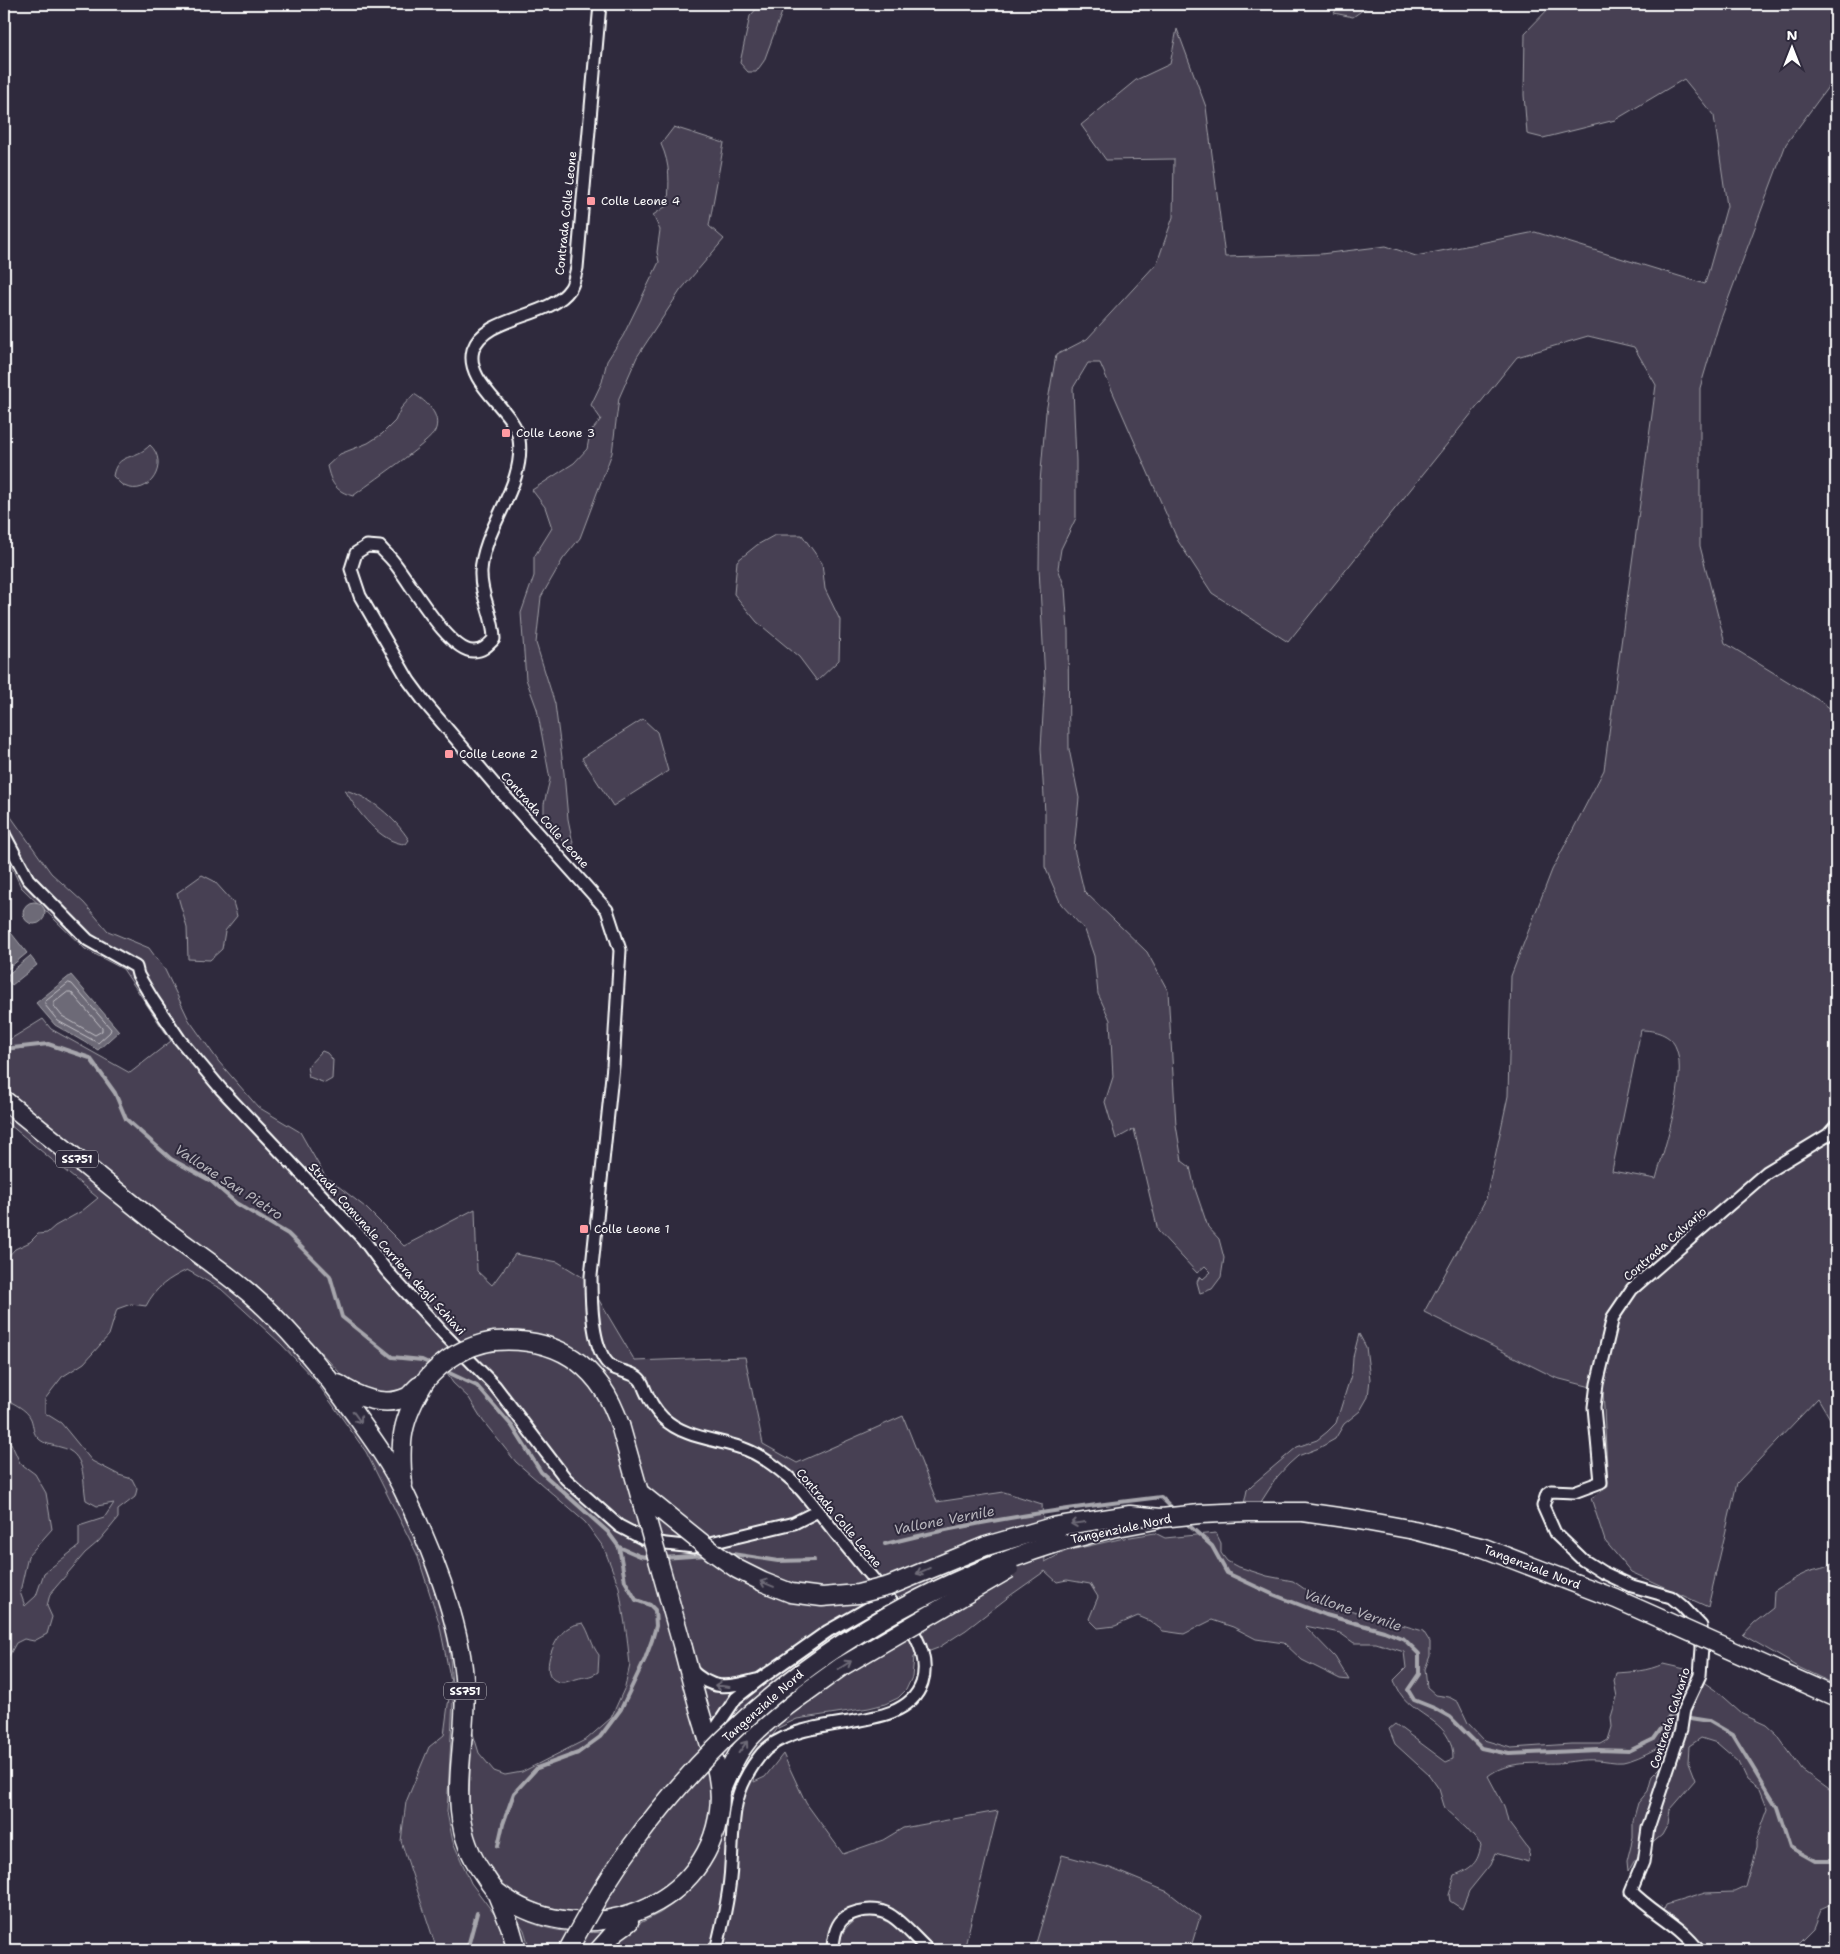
<svg xmlns="http://www.w3.org/2000/svg" width="1840" height="1954" font-family="'Shantell Sans',sans-serif">
<rect width="100%" height="100%" fill="#2f2a3d"/>
<filter id="ink" filterUnits="userSpaceOnUse"><feTurbulence type="fractalNoise" baseFrequency=".02" numOctaves="2"/><feDisplacementMap in="SourceGraphic" scale="10" xChannelSelector="R" yChannelSelector="G"/><feConvolveMatrix kernelMatrix="1 2 1 2 8 2 1 2 1" color-interpolation-filters="sRGB"/></filter>
<g filter="url(#ink)">
<g fill="#464152" stroke="#a2a0a8" fill-rule="evenodd">
<polygon points="761,4 785,4 764,61 756,72 748,72 740,63 750,16"/>
<polygon points="1340,4 1371,4 1353,17 1334,13"/>
<path d="M 1553,4 L 1836,4 L 1836,76 L 1786,144 L 1719,324 L 1700,388 L 1700,546 L 1725,643 L 1823,703 L 1836,713 L 1836,1429 L 1818,1398 L 1737,1483 L 1708,1607 L 1631,1572 L 1605,1541 L 1591,1498 L 1608,1487 L 1603,1390 L 1556,1378 L 1424,1312 L 1486,1199 L 1508,1096 L 1511,976 L 1552,870 L 1604,770 L 1656,385 L 1634,347 L 1588,336 L 1517,357 L 1288,642 L 1212,593 L 1178,541 L 1100,363 L 1088,363 L 1073,388 L 1076,461 L 1076,518 L 1061,549 L 1058,568 L 1065,588 L 1068,631 L 1069,749 L 1079,798 L 1074,849 L 1084,891 L 1147,952 L 1168,991 L 1176,1125 L 1182,1161 L 1190,1167 L 1195,1189 L 1208,1227 L 1219,1239 L 1224,1258 L 1221,1277 L 1212,1289 L 1200,1293 L 1197,1282 L 1200,1276 L 1203,1279 L 1211,1272 L 1205,1266 L 1197,1273 L 1158,1231 L 1134,1129 L 1116,1139 L 1105,1102 L 1113,1077 L 1110,1020 L 1098,994 L 1094,956 L 1085,930 L 1061,904 L 1045,867 L 1045,813 L 1041,748 L 1045,680 L 1039,568 L 1040,482 L 1046,412 L 1056,355 L 1087,339 L 1157,263 L 1173,217 L 1174,159 L 1106,160 L 1081,125 L 1136,80 L 1170,64 L 1177,29 L 1206,107 L 1225,257 L 1321,254 L 1386,246 L 1416,256 L 1535,232 L 1705,284 L 1727,206 L 1714,116 L 1684,79 L 1615,120 L 1543,138 L 1527,134 L 1524,95 L 1525,33 ZM 1641,1030 C 1654,1030 1671,1034 1676,1048 C 1688,1077 1664,1148 1656,1179 L 1612,1171 Z"/>
<path d="M 674,127 L 724,143 L 709,226 L 724,239 L 680,291 L 637,357 L 619,398 L 612,453 L 580,538 L 563,559 L 541,597 L 536,643 L 555,704 L 564,773 L 568,819 L 575,853 L 544,822 L 544,804 L 550,779 L 537,709 L 526,679 L 521,613 L 534,576 L 534,557 L 552,528 L 545,507 L 532,490 L 574,463 L 587,449 L 590,433 L 601,419 L 591,405 L 602,382 L 607,361 L 623,336 L 659,262 L 657,252 L 660,230 L 653,215 L 668,205 C 669,182 671,166 661,144 Z"/>
<path d="M 414,394 C 426,401 442,415 435,431 C 431,442 367,485 353,496 C 335,491 331,483 327,466 L 340,454 L 368,443 L 382,434 L 395,421 L 401,408 Z"/>
<path d="M 150,445 C 170,463 150,498 124,486 C 120,484 116,479 113,476 C 117,452 135,461 150,445 Z"/>
<polygon points="775,535 802,535 822,563 825,589 840,620 839,660 817,681 799,657 757,622 734,594 737,561 757,545"/>
<polygon points="643,719 657,732 668,771 613,806 582,758"/>
<path d="M 345,790 C 371,797 395,818 409,840 L 406,844 C 381,844 356,810 345,790 Z"/>
<path d="M 4,807 L 51,873 L 84,903 L 108,931 L 149,948 L 165,970 L 189,1020 L 219,1062 L 258,1107 L 300,1132 L 325,1176 L 365,1207 L 404,1246 L 475,1209 L 477,1271 L 492,1285 L 515,1254 L 558,1262 L 587,1280 L 635,1361 L 745,1357 L 763,1444 L 797,1463 L 903,1416 L 937,1502 L 1004,1492 L 1042,1504 L 1045,1562 L 1066,1551 L 1124,1538 L 1155,1533 L 1165,1538 L 1216,1533 L 1221,1543 L 1221,1553 L 1227,1561 L 1236,1566 L 1267,1576 L 1293,1581 L 1306,1590 L 1346,1609 L 1423,1631 L 1430,1642 L 1430,1656 L 1425,1669 L 1427,1687 L 1436,1695 L 1449,1697 L 1458,1702 L 1468,1723 L 1484,1740 L 1511,1748 L 1571,1744 L 1601,1744 L 1608,1740 L 1612,1727 L 1611,1717 L 1617,1697 L 1614,1681 L 1616,1673 C 1632,1672 1648,1671 1663,1664 L 1685,1669 L 1715,1690 L 1742,1714 L 1766,1725 L 1777,1735 L 1802,1770 L 1836,1795 L 1836,1906 L 1832,1905 L 1821,1910 L 1814,1928 L 1792,1950 L 1706,1950 L 1690,1932 L 1663,1912 L 1666,1905 L 1705,1893 L 1734,1892 L 1745,1887 L 1756,1848 L 1756,1842 L 1768,1809 L 1760,1789 L 1747,1779 L 1739,1762 L 1717,1743 L 1701,1738 L 1689,1746 L 1688,1762 L 1695,1780 L 1670,1809 L 1668,1824 L 1662,1835 L 1637,1856 L 1628,1872 L 1627,1861 L 1633,1837 L 1633,1821 L 1638,1803 L 1648,1791 L 1652,1776 L 1661,1767 L 1679,1756 L 1683,1739 C 1662,1742 1645,1758 1623,1762 C 1614,1763 1605,1760 1596,1760 C 1583,1759 1571,1762 1558,1763 C 1535,1764 1508,1760 1488,1776 L 1504,1806 L 1508,1822 L 1529,1850 L 1528,1862 L 1495,1853 L 1490,1865 L 1469,1891 L 1462,1909 L 1450,1901 L 1449,1895 L 1455,1875 C 1472,1868 1478,1863 1481,1845 L 1466,1828 L 1445,1809 L 1439,1789 L 1429,1775 L 1395,1744 L 1389,1729 L 1395,1724 L 1446,1762 L 1453,1759 C 1454,1715 1405,1719 1394,1680 L 1406,1668 L 1404,1652 L 1376,1643 L 1354,1643 L 1340,1633 L 1305,1626 L 1335,1657 L 1349,1680 L 1340,1679 L 1302,1660 L 1284,1643 L 1256,1639 L 1233,1627 L 1212,1620 L 1184,1634 L 1163,1631 L 1150,1621 L 1138,1616 L 1115,1626 L 1098,1628 L 1089,1619 L 1098,1597 L 1090,1584 L 1067,1580 L 1057,1582 L 1045,1571 L 1011,1595 L 966,1630 L 938,1648 L 914,1657 L 912,1677 L 906,1690 L 898,1698 L 885,1704 L 869,1708 L 797,1719 L 778,1728 L 759,1754 L 754,1782 L 765,1777 L 783,1754 L 806,1803 L 843,1854 L 883,1840 L 903,1828 L 998,1811 L 964,1950 L 937,1950 C 922,1933 905,1917 883,1907 C 877,1904 866,1905 860,1907 C 833,1913 828,1923 826,1950 L 609,1950 L 620,1938 L 640,1923 L 660,1913 L 680,1899 L 697,1881 L 711,1860 L 721,1838 L 726,1814 L 726,1792 L 738,1767 L 801,1688 L 714,1790 L 707,1833 L 686,1872 L 653,1901 L 577,1919 L 520,1904 L 493,1877 L 474,1850 L 464,1818 L 466,1751 L 472,1730 L 479,1753 L 494,1771 L 505,1775 L 522,1772 L 587,1739 L 611,1718 L 625,1687 L 630,1665 L 627,1637 L 619,1587 L 604,1548 L 585,1522 L 516,1462 L 483,1421 L 469,1398 L 453,1383 L 438,1360 L 409,1387 L 390,1394 L 373,1394 L 350,1384 L 293,1322 L 256,1285 L 234,1269 L 224,1283 L 252,1308 L 324,1382 L 370,1448 L 389,1483 L 420,1548 L 439,1597 L 448,1631 L 453,1700 L 447,1812 L 453,1842 L 471,1883 L 498,1919 L 514,1950 L 437,1950 L 401,1841 L 406,1802 L 429,1747 L 444,1735 L 451,1682 L 439,1622 L 417,1554 L 366,1452 L 315,1380 L 281,1344 L 221,1289 L 187,1270 C 168,1279 156,1287 146,1306 L 131,1304 L 117,1309 L 109,1335 L 84,1363 L 62,1377 L 45,1399 L 45,1413 L 61,1423 L 92,1461 L 119,1475 L 132,1479 L 137,1489 L 135,1497 L 118,1510 L 118,1518 L 110,1528 L 98,1542 L 85,1553 L 50,1594 L 47,1606 L 52,1617 L 47,1634 L 34,1641 L 24,1639 L 16,1643 L 4,1665 L 4,1440 L 11,1443 L 20,1463 L 35,1474 L 46,1493 L 52,1529 L 28,1556 L 20,1592 L 25,1606 L 36,1596 L 44,1573 L 79,1546 L 79,1526 L 104,1518 L 114,1503 L 97,1506 L 86,1500 C 82,1479 87,1453 60,1447 C 53,1445 44,1444 39,1439 C 32,1433 34,1427 31,1419 C 27,1409 12,1403 4,1398 L 4,1261 L 15,1249 L 30,1242 L 38,1234 L 47,1233 L 55,1226 L 82,1211 L 98,1198 L 4,1120 L 4,1108 L 146,1222 L 156,1210 L 4,1087 L 4,1039 L 9,1040 L 43,1019 L 51,1029 L 130,1073 L 171,1041 L 123,969 L 85,949 L 21,887 L 4,851 Z"/>
<polygon points="202,875 214,881 233,902 237,916 225,931 222,949 210,960 188,959 187,928 177,893"/>
<polygon points="322,1051 327,1053 333,1060 332,1079 325,1083 309,1077 307,1067"/>
<polygon points="1359,1334 1366,1347 1370,1379 1368,1397 1360,1411 1344,1424 1335,1439 1319,1448 1298,1456 1289,1464 1277,1477 1259,1505 1244,1504 1247,1490 1252,1485 1297,1447 1317,1440 1327,1432 1336,1423 1352,1372 1353,1357"/>
<path d="M 1836,1561 L 1836,1685 L 1800,1668 L 1743,1635 L 1754,1623 L 1773,1608 L 1774,1591 C 1784,1585 1794,1578 1806,1573 C 1818,1568 1825,1570 1836,1561 Z"/>
<path d="M 583,1623 C 590,1633 591,1645 599,1655 L 598,1672 C 589,1678 586,1676 576,1679 C 572,1680 565,1683 561,1682 C 536,1680 553,1637 568,1628 C 572,1625 578,1624 583,1623 Z"/>
<polygon points="1062,1855 1110,1868 1168,1892 1200,1917 1190,1950 1034,1950"/>
<path d="M 514,1914 C 541,1931 574,1934 605,1932 L 589,1950 L 530,1950 L 524,1930 Z"/>
<path d="M 862,1916 C 888,1915 902,1933 920,1950 L 840,1950 C 839,1933 847,1924 862,1916 Z"/>
</g>
<g fill="#6d6a77" stroke="#a7a6ad">
<circle cx="34" cy="913" r="11"/>
<polygon points="4,924 27,953 4,972"/>
<polygon points="30,956 37,965 12,985 5,977"/>
<polygon points="71,975 119,1031 98,1050 55,1025 36,1003"/>
</g>
<g fill="none" stroke-linecap="round" stroke-linejoin="round">
<g stroke="#c5c3c9" stroke-width="1">
<polygon points="69,983 72,984 111,1029 110,1032 98,1043 58,1021 45,1005 45,1002"/>
<polygon points="68,992 71,992 102,1028 102,1031 95,1035 62,1016 54,1006 54,1003"/>
</g>
<g stroke="#a7a6ad" stroke-width="4">
<polyline points="4,1049 48,1044 90,1058 115,1093 126,1119 171,1159 211,1181 236,1203 288,1234 330,1276 342,1317 392,1357 422,1360 433,1365"/>
<polyline points="443,1370 477,1386 512,1426 541,1472 608,1532 619,1547 640,1556 652,1558"/>
<polyline points="1184,1521 1212,1546 1227,1573 1272,1594 1326,1615 1384,1631 1404,1639 1419,1654 1419,1674 1408,1690 1414,1700 1434,1708 1450,1717 1481,1748 1509,1754 1599,1750 1629,1751 1654,1739 1671,1715 1709,1721 1733,1735 1777,1807 1790,1847 1815,1861 1836,1861"/>
<path d="M 885,1544 C 975,1521 1068,1508 1161,1497 L 1174,1510"/>
<polyline points="726,1553 778,1561 814,1560"/>
<polyline points="662,1558 707,1555"/>
<polyline points="498,1846 503,1824 514,1793 537,1768 578,1753 600,1737 621,1709 645,1659 652,1640 656,1626 655,1610 650,1605 636,1600 625,1581 619,1547"/>
<polyline points="467,1950 477,1913"/>
</g>
<defs>
<g id="minor">
<path d="M 600,4 L 577,268 C 575,274 574,284 570,289 C 550,319 484,315 473,350 C 464,383 515,410 519,439 C 526,486 483,527 481,572 C 480,596 494,616 494,639 C 488,645 483,651 474,651 C 449,653 409,580 393,561 C 389,556 384,552 380,547 L 367,546 L 356,553 L 351,569 L 360,596 L 409,681 L 426,704 L 495,785 L 607,910 L 620,950 L 613,1066 L 591,1276 C 591,1299 591,1353 612,1367 C 620,1372 635,1372 641,1381 C 643,1384 644,1387 645,1390 C 650,1401 654,1409 663,1418 C 685,1439 720,1439 747,1450 C 762,1456 775,1466 787,1476 C 800,1486 809,1500 819,1512 C 839,1538 861,1564 882,1590 C 902,1615 933,1648 922,1683 C 903,1739 797,1707 759,1757 C 730,1795 734,1820 731,1865 C 730,1893 723,1923 716,1950"/>
<polyline points="4,834 28,879 88,940 136,967 138,975 153,1000 180,1040 221,1089 363,1239 386,1270 444,1334 495,1386 566,1479 619,1526 644,1539 666,1544 694,1547 794,1523 818,1511"/>
<path d="M 689,1668 C 711,1691 727,1688 756,1680"/>
<polyline points="710,1743 718,1725 736,1698 760,1679 828,1631 888,1597"/>
<path d="M 833,1950 C 833,1941 835,1927 842,1920 C 853,1909 877,1907 890,1915 C 901,1921 918,1941 928,1950"/>
<path d="M 1699,1950 C 1681,1925 1652,1913 1631,1891 L 1643,1862 L 1648,1828 L 1681,1729 L 1684,1709 L 1700,1675 L 1702,1648 L 1701,1626 L 1682,1606 L 1671,1597 L 1632,1586 L 1602,1572 L 1583,1560 L 1555,1533 L 1543,1506 L 1547,1494 L 1551,1491 L 1574,1492 L 1601,1482 L 1594,1407 L 1597,1384 L 1613,1317 L 1632,1289 L 1767,1172 L 1828,1135 L 1836,1126"/>
</g>
<g id="primary">
<path d="M 4,1100 C 55,1141 105,1182 156,1223 C 187,1247 220,1268 249,1293 C 289,1327 323,1370 354,1413 C 372,1438 391,1464 404,1492 C 430,1545 459,1619 464,1678 C 470,1746 439,1815 484,1875 C 488,1881 492,1888 497,1892 C 574,1954 707,1914 719,1810 C 723,1781 712,1753 704,1725 C 696,1700 690,1674 683,1648"/>
<path d="M 494,1341 C 558,1336 600,1365 620,1425"/>
<path d="M 338,1384 C 357,1397 384,1408 407,1397 C 411,1395 415,1389 419,1386"/>
<path d="M 403,1485 C 399,1440 401,1421 425,1381"/>
<polyline points="1060,1542 1112,1528 1155,1520"/>
<path d="M 721,1790 C 728,1774 734,1758 745,1744 C 756,1728 788,1705 805,1693"/>
<polyline points="496,1892 510,1926 517,1950"/>
<polyline points="599,1950 615,1932 629,1922"/>
</g>
</defs>
<use href="#minor" stroke="#fff" stroke-width="15"/>
<use href="#primary" stroke="#fff" stroke-width="21"/>
<use href="#minor" stroke="#2f2a3d" stroke-width="11"/>
<use href="#primary" stroke="#2f2a3d" stroke-width="18"/>
<defs>
<g id="primary-bridge">
<path d="M 425,1381 C 444,1359 465,1346 494,1341"/>
<polyline points="620,1425 683,1648"/>
<polyline points="641,1494 713,1552 737,1569 763,1582 791,1593 822,1597 858,1594 889,1586 986,1546 1052,1527 1130,1515 1161,1518 1200,1514 1248,1512 1303,1512 1359,1520 1414,1530 1484,1548 1616,1599 1836,1697"/>
<polyline points="805,1693 841,1667 1009,1569"/>
<path d="M 568,1950 C 587,1915 607,1879 631,1847 C 740,1697 883,1597 1060,1542"/>
</g>
</defs>
<use href="#primary-bridge" stroke="#fff" stroke-width="21" stroke-linecap="butt"/>
<use href="#primary-bridge" stroke="#2f2a3d" stroke-width="18"/>
</g>
<defs><path id="oneway-shaft" d="M-6 0H5M1.5-3L5.5 0L1.5 3" fill="none" stroke-width="1.6" stroke-linecap="round" stroke-linejoin="round" transform="scale(1.25)"/></defs>
<g stroke="#6d6a77">
<use href="#oneway-shaft" transform="translate(357 1417) rotate(54)"/>
<use href="#oneway-shaft" transform="translate(1078 1523) rotate(172)"/>
<use href="#oneway-shaft" transform="translate(923 1571) rotate(156)"/>
<use href="#oneway-shaft" transform="translate(767 1584) rotate(-158)"/>
<use href="#oneway-shaft" transform="translate(845 1665) rotate(-32)"/>
<use href="#oneway-shaft" transform="translate(722 1686) rotate(-173)"/>
<use href="#oneway-shaft" transform="translate(743 1747) rotate(-54)"/>
</g>
</g>
<g fill="#ff9aa2" stroke="#2f2a3d" stroke-width="2">
<rect x="586" y="196" width="10" height="10" rx="2.5"/>
<rect x="501" y="428" width="10" height="10" rx="2.5"/>
<rect x="444" y="749" width="10" height="10" rx="2.5"/>
<rect x="579" y="1224" width="10" height="10" rx="2.5"/>
</g>
<g text-anchor="middle" stroke-width="4" stroke-linejoin="round" paint-order="stroke">
<g fill="#2f2a3d" stroke="#c1bfc5" stroke-width="1">
<rect x="56" y="1150.5" width="42" height="17" rx="4"/>
<rect x="444" y="1682.5" width="42" height="17" rx="4"/>
</g>
<g font-size="11" font-weight="bold" fill="#fff">
<text x="77" y="1163">SS751</text>
<text x="465" y="1695">SS751</text>
</g>
<g font-size="12" fill="#fff" stroke="#2f2a3d" text-anchor="start">
<text x="601" y="205">Colle Leone 4</text>
<text x="516" y="437">Colle Leone 3</text>
<text x="459" y="758">Colle Leone 2</text>
<text x="594" y="1233">Colle Leone 1</text>
</g>
<g font-size="12" fill="#fff" stroke="#2f2a3d">
<text transform="translate(566 213) rotate(-84)" y="4">Contrada Colle Leone</text>
<text transform="translate(545 820) rotate(48)" y="4">Contrada Colle Leone</text>
<text transform="translate(1665 1244) rotate(-41)" y="4">Contrada Calvario</text>
<text transform="translate(387 1249) rotate(48)" y="4">Strada Comunale Carriera degli Schiavi</text>
<text transform="translate(839 1518) rotate(50)" y="4">Contrada Colle Leone</text>
<text transform="translate(1121 1529) rotate(-12)" y="4">Tangenziale Nord</text>
<text transform="translate(1532 1567) rotate(21)" y="4">Tangenziale Nord</text>
<text transform="translate(763 1706) rotate(-41)" y="4">Tangenziale Nord</text>
<text transform="translate(1670 1718) rotate(-72)" y="4">Contrada Calvario</text>
</g>
<g font-size="14" font-style="italic" fill="#b6b4bb" stroke="#2f2a3d">
<text transform="translate(229 1182) rotate(33)" y="5">Vallone San Pietro</text>
<text transform="translate(944 1520) rotate(-11)" y="5">Vallone Vernile</text>
<text transform="translate(1353 1610) rotate(19)" y="5">Vallone Vernile</text>
</g>
</g>
<rect width="1840" height="1954" fill="none" stroke="#2f2a3d" stroke-width="20"/>
<rect x="10" y="10" width="1820" height="1934" fill="none" stroke="#fff" stroke-width="2" filter="url(#ink)"/>
<g transform="translate(1792 48)" stroke="#2f2a3d" stroke-width="4" paint-order="stroke">
<path d="M0-4L9 19L0 12L-9 19Z" fill="#ffffff"/>
<text y="-8" font-size="14" font-weight="bold" text-anchor="middle" fill="#ffffff">N</text>
</g>
</svg>
